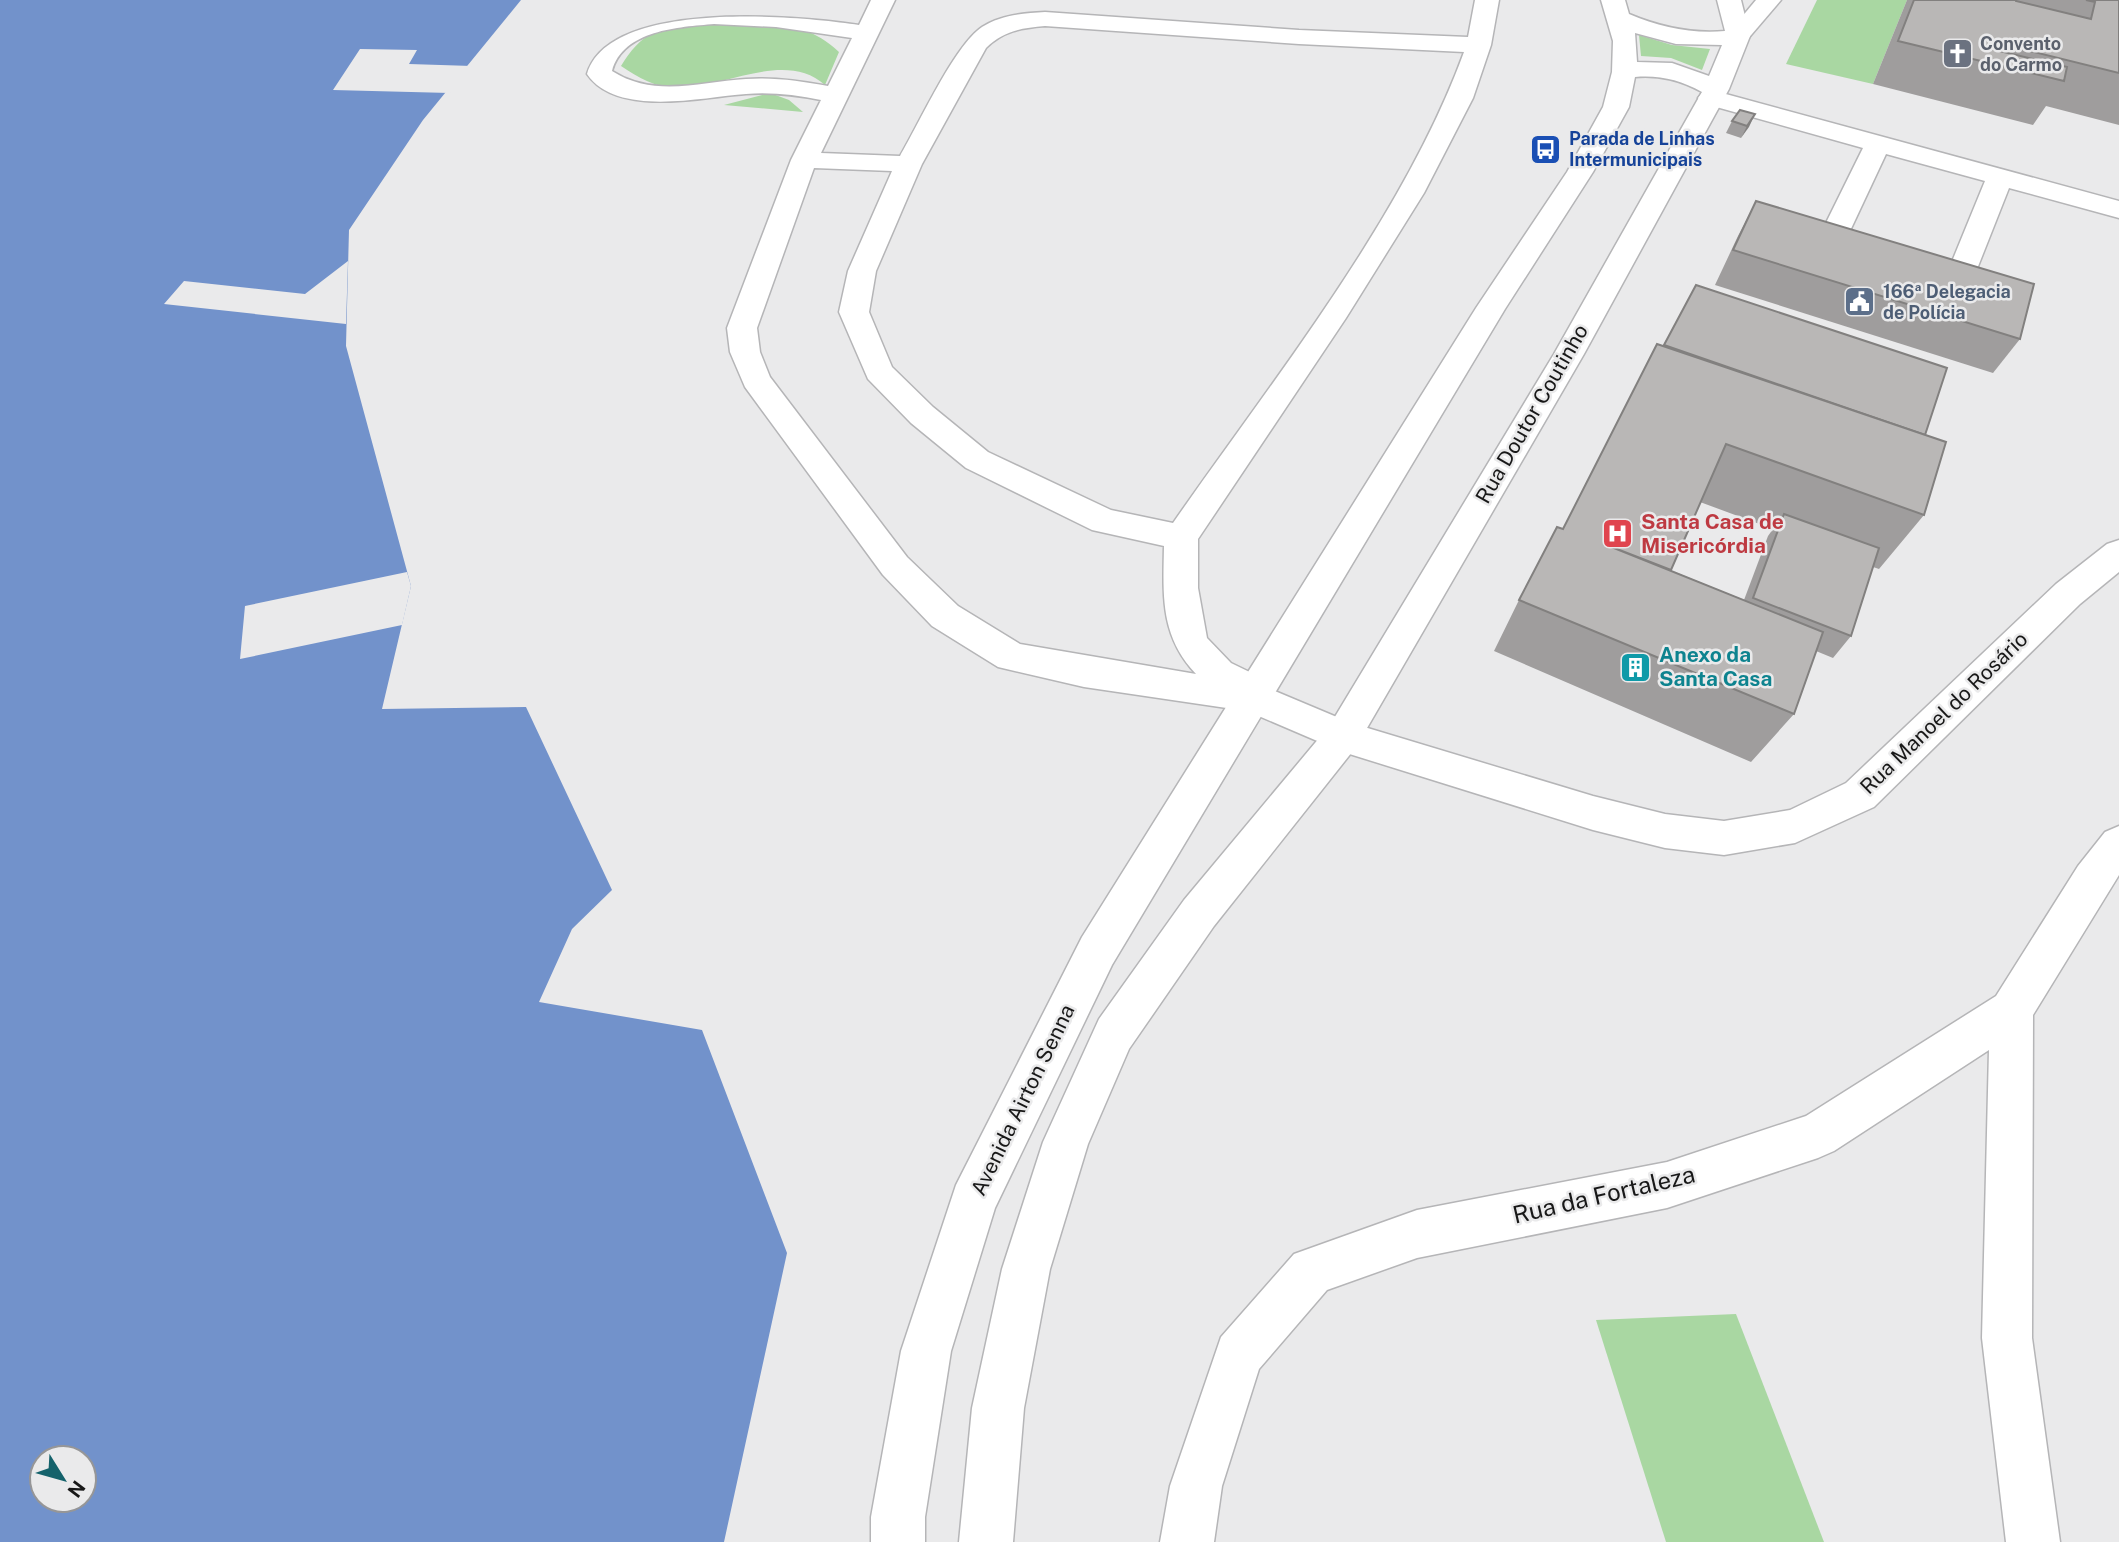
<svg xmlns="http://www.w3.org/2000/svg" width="2119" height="1542" font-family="'Public Sans',sans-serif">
<rect width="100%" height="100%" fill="#eaeaeb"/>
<g fill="#a9d7a2">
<polygon points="1817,0 1907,0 1873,84 1786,64"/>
<path d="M 693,21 C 746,22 798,13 839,52 L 825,85 C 786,50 725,87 680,88 C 657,89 639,78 621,66 C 641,33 657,29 693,21 Z"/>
<polygon points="1639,35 1672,45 1710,49 1702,70 1671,58 1641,56"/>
<polygon points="770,93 789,100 803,112 724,105"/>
<polygon points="1736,1314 1824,1542 1666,1542 1596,1320"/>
</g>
<path fill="#7292cb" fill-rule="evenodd" d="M 0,0 L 521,0 L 423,120 L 349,230 L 346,346 L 411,586 L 382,709 L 526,707 L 612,890 L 572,929 L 539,1002 L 702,1030 L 787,1253 L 724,1542 L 0,1542 ZM 42,1458 L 84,1458 L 84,1500 L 42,1500 Z"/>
<g fill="#eaeaeb">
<polygon points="360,49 417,50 409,64 472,66 450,93 333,90"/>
<polygon points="348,261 346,324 164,304 184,281 305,294"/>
<polygon points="407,572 411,586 402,625 240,659 245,606"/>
</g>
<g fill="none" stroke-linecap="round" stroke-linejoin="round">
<defs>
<g id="minor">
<path d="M 871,0 L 895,0 L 821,153 L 900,156 C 919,124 954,46 982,27 C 1000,15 1024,13 1045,12 L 1299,30 L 1468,37 L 1475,0 L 1499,0 L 1491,45 L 1473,98 L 1424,193 L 1346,318 L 1198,539 L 1198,588 L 1207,638 L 1231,663 L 1266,680 L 1270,689 L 1351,723 L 1593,796 L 1665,814 L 1724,821 L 1790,810 L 1846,783 L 2056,584 L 2107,544 L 2119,540 L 2119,572 L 2080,604 L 1874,807 L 1795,843 L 1724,855 L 1665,848 L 1593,830 L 1343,752 L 1247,711 L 1084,687 L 998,667 L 932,626 L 883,575 L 745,387 L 730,352 L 727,328 L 791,160 L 821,100 C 796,95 771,92 746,94 C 702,97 617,118 587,74 C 609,0 792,15 859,25 ZM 714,24 L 776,27 L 852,38 L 828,86 C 801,81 774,77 746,79 C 700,82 654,98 612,71 C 623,30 679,27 714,24 ZM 1045,26 L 1299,44 L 1464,52 C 1404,217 1274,378 1173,523 L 1111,510 L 988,452 L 933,407 L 892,367 L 869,312 L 876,271 L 922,164 L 986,48 C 1003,31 1021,28 1045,26 ZM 814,168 L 892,171 L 848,271 L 839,312 L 868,379 L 911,423 L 966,468 L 1092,530 L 1164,546 C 1163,596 1160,636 1196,674 L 1020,644 L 958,606 L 907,557 L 770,377 L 760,352 L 757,328 Z"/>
<polygon points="1756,0 1781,0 1746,41 1730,41 1726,36"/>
<path d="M 1711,90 L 2119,201 L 2119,218 L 2009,188 L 1977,269 C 1958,298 1876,277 1849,264 C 1835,258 1825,247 1821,233 L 1863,148 L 1702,103 L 1698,98 L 1702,93 ZM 1886,154 L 1985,181 L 1951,264 C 1932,273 1856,255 1849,233 Z"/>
<polygon points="2119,826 2119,875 2033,1015 2032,1338 2060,1542 2006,1542 1982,1338 1989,1050 1834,1151 1818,1158 1667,1208 1417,1258 1327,1290 1259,1369 1222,1486 1214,1542 1160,1542 1170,1486 1221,1337 1294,1254 1417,1210 1667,1162 1806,1116 1996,996 2078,866 2105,832"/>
</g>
<path id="major" d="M 1601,0 L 1625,0 L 1629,14 C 1660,27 1691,34 1725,31 L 1717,0 L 1741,0 L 1750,36 L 1729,89 L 1584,354 L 1356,747 L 1214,926 L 1129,1049 L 1088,1144 L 1050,1269 L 1024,1408 L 1013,1542 L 959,1542 L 972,1408 L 1002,1269 L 1043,1142 L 1099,1019 L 1184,900 L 1330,725 L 1554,354 L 1702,92 C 1680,80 1660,75 1635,77 L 1629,107 L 1593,172 L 1505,309 L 1112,965 L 995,1208 L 951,1351 L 925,1517 L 925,1542 L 871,1542 L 871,1517 L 901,1351 L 956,1185 L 1082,937 L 1476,308 L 1567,172 L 1603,107 L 1612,72 L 1613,41 ZM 1635,33 L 1676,44 L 1722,45 L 1709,76 L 1672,63 L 1637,62 Z"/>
</defs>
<use href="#minor" stroke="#b5b5b7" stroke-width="3"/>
<use href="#major" stroke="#b5b5b7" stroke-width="3"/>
<use href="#minor" fill="#fff" fill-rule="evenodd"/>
<use href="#major" fill="#fff" fill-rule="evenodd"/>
</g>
<g fill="#9f9d9d" fill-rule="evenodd">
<polygon points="1907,0 2119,0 2119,125 2046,106 2033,125 1873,84"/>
<polygon points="1755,114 1741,138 1726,133 1732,121"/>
<polygon points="1756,201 2020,339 1993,373 1715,285 1738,236"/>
<path d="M 1696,285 L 1925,435 L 1924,515 L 1879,569 L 1873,567 L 1851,636 L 1833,658 L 1816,651 L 1794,714 L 1751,762 L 1494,651 L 1519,600 L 1563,529 L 1663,346 ZM 1700,502 L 1773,529 L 1768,536 L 1744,600 L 1670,570 Z"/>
</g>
<polygon fill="#82807f" points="1755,114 1749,127 1741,138 1747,126"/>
<g fill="#b9b7b6" stroke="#82807f" stroke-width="2">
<polygon points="1914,0 2016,0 2016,1 2091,19 2095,2 2086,0 2119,0 2119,73 1989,41 1987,48 2067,67 2064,81 1898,41"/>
<polygon points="1740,110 1755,114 1747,126 1732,121"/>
<polygon points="1756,201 2034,284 2020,339 1733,250"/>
<polygon points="1696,285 1947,368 1925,435 1664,345"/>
<polygon points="1657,344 1946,442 1924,515 1726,444 1671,570 1604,544 1823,632 1794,714 1519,600 1557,527 1563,529"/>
<polygon points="1784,514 1879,548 1851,636 1753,598"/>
</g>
<defs>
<symbol id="church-square" viewBox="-11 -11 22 22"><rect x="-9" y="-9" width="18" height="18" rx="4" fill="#6b7280" stroke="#eaeaeb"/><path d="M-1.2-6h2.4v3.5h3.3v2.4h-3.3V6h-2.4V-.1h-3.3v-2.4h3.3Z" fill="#fff"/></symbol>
<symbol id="bus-square" viewBox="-11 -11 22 22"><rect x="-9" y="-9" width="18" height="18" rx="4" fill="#1a4fb4" stroke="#eaeaeb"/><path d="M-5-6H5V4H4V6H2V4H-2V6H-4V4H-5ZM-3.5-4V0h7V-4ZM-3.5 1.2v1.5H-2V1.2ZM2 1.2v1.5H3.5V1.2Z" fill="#fff"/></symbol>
<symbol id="civic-square" viewBox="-11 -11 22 22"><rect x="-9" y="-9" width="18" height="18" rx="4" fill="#5c6f8a" stroke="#eaeaeb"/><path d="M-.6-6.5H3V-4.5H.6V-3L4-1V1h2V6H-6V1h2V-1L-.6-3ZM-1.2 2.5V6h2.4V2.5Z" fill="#fff"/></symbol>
<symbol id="hospital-square" viewBox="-11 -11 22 22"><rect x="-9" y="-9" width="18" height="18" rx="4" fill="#e0444e" stroke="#eaeaeb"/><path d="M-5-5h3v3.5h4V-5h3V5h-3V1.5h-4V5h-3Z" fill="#fff"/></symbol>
<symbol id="building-square" viewBox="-11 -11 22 22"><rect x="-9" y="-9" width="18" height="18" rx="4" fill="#0f9aa8" stroke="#eaeaeb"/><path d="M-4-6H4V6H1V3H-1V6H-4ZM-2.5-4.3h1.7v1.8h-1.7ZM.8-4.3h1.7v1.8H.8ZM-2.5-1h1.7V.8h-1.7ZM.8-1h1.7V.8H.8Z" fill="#fff"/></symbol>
</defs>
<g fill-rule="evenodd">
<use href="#church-square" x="1940" y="36" width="35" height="35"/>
<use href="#bus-square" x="1528" y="132" width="35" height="35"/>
<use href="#civic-square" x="1842" y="284" width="35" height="35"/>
<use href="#hospital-square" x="1600" y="516" width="35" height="35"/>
<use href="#building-square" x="1618" y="650" width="35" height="35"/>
</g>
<g text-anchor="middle" stroke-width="5" stroke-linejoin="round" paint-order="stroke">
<g font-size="18" font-weight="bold" fill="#5b616d" stroke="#eaeaeb" text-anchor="start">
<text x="1980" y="50">Convento<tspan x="1980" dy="21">do Carmo</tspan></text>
</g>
<g font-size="18" font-weight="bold" fill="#164399" stroke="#eaeaeb" text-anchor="start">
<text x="1569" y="145">Parada de Linhas<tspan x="1569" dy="21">Intermunicipais</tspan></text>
</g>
<g font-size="18" font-weight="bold" fill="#4e5e75" stroke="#eaeaeb" text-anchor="start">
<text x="1883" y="298">166ª Delegacia<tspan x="1883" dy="21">de Polícia</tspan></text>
</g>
<g font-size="21" fill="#181818" stroke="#eaeaeb">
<text transform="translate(1532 414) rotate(-60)" y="7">Rua Doutor Coutinho</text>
<text transform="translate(1944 713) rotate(-44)" y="7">Rua Manoel do Rosário</text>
<text transform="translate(1023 1100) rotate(-64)" y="7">Avenida Airton Senna</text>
</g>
<g font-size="21" font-weight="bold" fill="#be3a42" stroke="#eaeaeb" text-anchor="start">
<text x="1641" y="529">Santa Casa de<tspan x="1641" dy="24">Misericórdia</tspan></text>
</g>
<g font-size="21" font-weight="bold" fill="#0d838f" stroke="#eaeaeb" text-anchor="start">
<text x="1659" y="662">Anexo da<tspan x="1659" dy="24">Santa Casa</tspan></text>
</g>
<g font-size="24" fill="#181818" stroke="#eaeaeb">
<text transform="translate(1604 1195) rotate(-13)" y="8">Rua da Fortaleza</text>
</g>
</g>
<g transform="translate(63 1479) rotate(127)"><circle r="33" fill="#eaeaeb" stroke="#969697" stroke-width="2"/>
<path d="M0-5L12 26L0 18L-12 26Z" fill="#14626b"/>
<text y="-10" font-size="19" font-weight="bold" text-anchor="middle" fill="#181818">N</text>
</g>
</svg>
